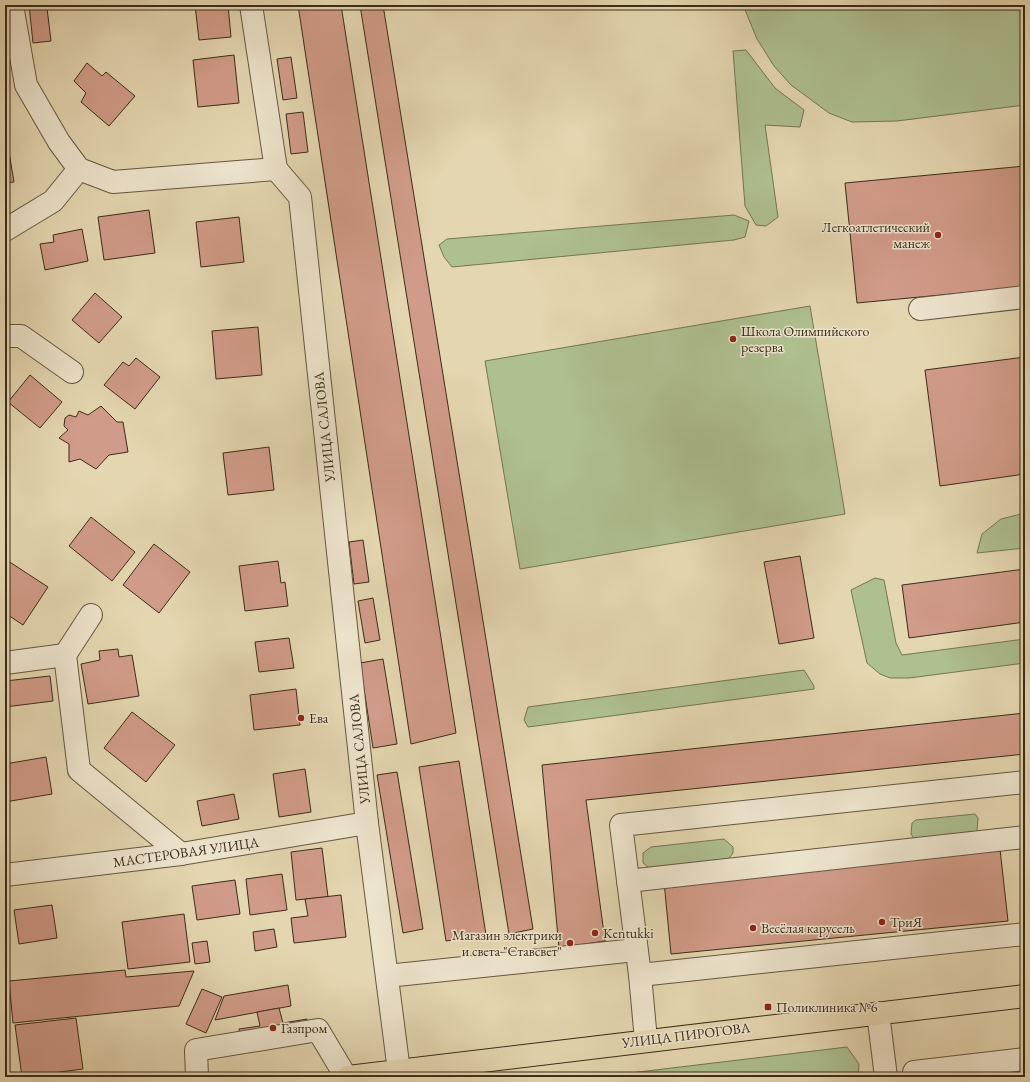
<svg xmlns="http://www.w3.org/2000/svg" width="1030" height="1082" font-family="'EB Garamond',serif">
<rect width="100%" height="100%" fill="#e4d6b0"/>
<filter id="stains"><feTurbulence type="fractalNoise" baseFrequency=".005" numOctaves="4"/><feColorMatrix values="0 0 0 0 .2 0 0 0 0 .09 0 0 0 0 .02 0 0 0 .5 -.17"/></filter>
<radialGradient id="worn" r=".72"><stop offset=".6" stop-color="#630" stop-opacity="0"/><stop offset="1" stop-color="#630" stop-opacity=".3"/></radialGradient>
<g fill="#aebf90" stroke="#747655">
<polygon points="743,5 1025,5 1025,105 897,121 852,122 829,113 791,85 774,66 757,39"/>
<polygon points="746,50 775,88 804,110 800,127 765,125 778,217 766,226 756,225 745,206 733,51"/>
<polygon points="734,215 749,221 745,237 734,240 452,267 444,257 439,245 447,239"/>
<polygon points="810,306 845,514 520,569 485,361"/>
<polygon points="1025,513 1025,548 977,553 982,534 1001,519"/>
<polygon points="875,578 884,580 896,643 902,655 1025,639 1025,663 909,678 890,678 880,674 867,663 851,590"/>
<polygon points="804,670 814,686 814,689 528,727 524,720 528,707"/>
<polygon points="975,814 978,818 977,832 915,840 911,834 912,823 916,820"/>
<polygon points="724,839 733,847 733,853 727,861 653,871 643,863 643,853 651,847"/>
<polygon points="847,1047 859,1064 858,1077 597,1077"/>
</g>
<g fill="#d19b89" stroke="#3b2c1a">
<polygon points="29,5 54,5 54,7 47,8 51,41 33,43"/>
<polygon points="71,5 111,5 85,9 85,7 72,8"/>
<polygon points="195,5 228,5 231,37 199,40"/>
<polygon points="298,5 341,5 456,733 411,744"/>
<polygon points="360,5 383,5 533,929 509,934"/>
<polygon points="234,55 239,103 198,107 193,60"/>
<polygon points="291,57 297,98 283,100 277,59"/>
<polygon points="87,63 102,76 106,72 135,96 109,126 81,102 86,93 74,81"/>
<polygon points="303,112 308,152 291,154 286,114"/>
<polygon points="7,140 14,182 5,183 5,141"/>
<polygon points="1025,166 1025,287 857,303 845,183"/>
<polygon points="149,210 155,253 104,260 98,217"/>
<polygon points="239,217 244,262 201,267 196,222"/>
<polygon points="82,229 88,261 45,270 40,244 54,242 53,235"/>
<polygon points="95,293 122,317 99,343 72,320"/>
<polygon points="258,327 262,375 216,379 212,331"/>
<polygon points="1025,357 1025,474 940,486 925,370"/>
<polygon points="136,358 160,377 135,409 104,385 123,362 129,366"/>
<polygon points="30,375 62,402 40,428 8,402"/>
<polygon points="101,406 117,422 123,422 128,452 109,455 96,469 80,459 69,462 69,444 59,438 68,430 64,426 65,418 69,415 76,417 79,411 88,415"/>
<polygon points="269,447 274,490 228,495 223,453"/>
<polygon points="91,517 135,552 112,581 69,546"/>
<polygon points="363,540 369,582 354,584 349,542"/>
<polygon points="154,544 190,572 159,613 123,585"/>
<polygon points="800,556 814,638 779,644 764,562"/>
<polygon points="5,559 48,587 23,625 5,613"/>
<polygon points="278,561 281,583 285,582 288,606 245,611 239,566"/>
<polygon points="1025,569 1025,622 909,638 902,585"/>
<polygon points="373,598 380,640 365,643 358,601"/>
<polygon points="289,638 294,668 259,672 255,642"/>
<polygon points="118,649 119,657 132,655 139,696 88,704 81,664 100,660 99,651"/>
<polygon points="383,659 397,744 373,748 360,663"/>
<polygon points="50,676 53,701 5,707 5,681"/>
<polygon points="296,689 300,725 254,730 250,695"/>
<polygon points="132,712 175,745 146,782 104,748"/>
<polygon points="1025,713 1025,754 586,800 605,941 559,948 542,765"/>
<polygon points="46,757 52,794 5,802 5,764"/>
<polygon points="459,761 486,935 446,941 419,767"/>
<polygon points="305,769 311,812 279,817 273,774"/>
<polygon points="397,772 423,929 403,933 377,775"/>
<polygon points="234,794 239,819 202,826 197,801"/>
<polygon points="322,848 328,897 296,900 291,852"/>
<polygon points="1000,849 1008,921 671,954 664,882"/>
<polygon points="282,874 287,910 250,915 246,879"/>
<polygon points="235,880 240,914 197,920 192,886"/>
<polygon points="341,895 346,937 294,943 291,918 308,916 305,899"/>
<polygon points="52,905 57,938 19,944 14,910"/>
<polygon points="184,914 190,962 128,969 122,922"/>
<polygon points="274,929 277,947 255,951 253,932"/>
<polygon points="207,941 210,962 195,964 192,943"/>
<polygon points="125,970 126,977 194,971 179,1006 13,1023 9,981"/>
<polygon points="288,985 291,1006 215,1020 224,996"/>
<polygon points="202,989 222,997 206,1033 186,1024"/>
<polygon points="279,1008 283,1023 307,1019 310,1041 242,1052 239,1029 260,1026 257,1012"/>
<polygon points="76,1018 83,1069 22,1077 15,1025"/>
</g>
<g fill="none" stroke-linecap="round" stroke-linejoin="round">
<defs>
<g id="minor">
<polyline points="12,5 26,85 59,142 79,169 113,182 276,169"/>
<polyline points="251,5 276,169"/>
<polyline points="276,169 300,197 367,823 399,1071"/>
<polyline points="5,230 53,201 79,169"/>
<polyline points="920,309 1025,297"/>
<polyline points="5,336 21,336 72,372"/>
<polyline points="65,655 91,615"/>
<polyline points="5,663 65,655 79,770 181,854"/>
<polyline points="5,875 181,854 367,823"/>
<polyline points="628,881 1025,837"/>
<polyline points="640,975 1025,934"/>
<polyline points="387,976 636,950"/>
<polyline points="878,1013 886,1077"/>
<polyline points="646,1040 640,975 621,825 1025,782"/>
<polyline points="914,1072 1025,1059"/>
<polyline points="197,1077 196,1050 318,1030 346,1077"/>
</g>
<polyline id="major" points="348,1077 1025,996"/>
</defs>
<use href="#minor" stroke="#655640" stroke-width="24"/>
<use href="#major" stroke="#3b2c1a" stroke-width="24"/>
<use href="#minor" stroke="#ede4cc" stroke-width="22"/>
<use href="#major" stroke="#e4d6b0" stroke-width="22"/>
</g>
<g fill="#8f2418" stroke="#ede4cc" stroke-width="1.5">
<circle cx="938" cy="235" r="4"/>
<circle cx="733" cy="339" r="4"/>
<circle cx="301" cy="718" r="4"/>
<circle cx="882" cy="922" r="4"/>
<circle cx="753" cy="928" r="4"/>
<circle cx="595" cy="933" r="4"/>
<circle cx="570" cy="943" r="4"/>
<rect x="764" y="1003" width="8" height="8" rx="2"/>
<circle cx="273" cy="1028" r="4"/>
</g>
<g text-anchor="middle" stroke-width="3" stroke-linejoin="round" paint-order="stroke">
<g font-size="14" fill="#3b2c1a" stroke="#ede4cc" text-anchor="start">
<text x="930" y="232" text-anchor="end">Легкоатлетический<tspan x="930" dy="16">манеж</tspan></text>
<text x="741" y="336">Школа Олимпийского<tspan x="741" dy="16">резерва</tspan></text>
<text x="309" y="723">Ева</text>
<text x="890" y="927">ТриЯ</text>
<text x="761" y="933">Весёлая карусель</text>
<text x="603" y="938">Kentukki</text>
<text x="562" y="940" text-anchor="end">Магазин электрики<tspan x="562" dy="16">и света "Ставсвет"</tspan></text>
<text x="776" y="1012">Поликлиника №6</text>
<text x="281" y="1033">Газпром</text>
</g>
<g font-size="14" fill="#3b2c1a" stroke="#ede4cc">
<text transform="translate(324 427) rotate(-96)" y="5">УЛИЦА САЛОВА</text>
<text transform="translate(359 749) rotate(-96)" y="5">УЛИЦА САЛОВА</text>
<text transform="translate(186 852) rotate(-8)" y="5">МАСТЕРОВАЯ УЛИЦА</text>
<text transform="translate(686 1035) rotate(-7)" y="5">УЛИЦА ПИРОГОВА</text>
</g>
</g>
<rect width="1030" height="1082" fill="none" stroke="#e4d6b0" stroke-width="20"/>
<rect x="6" y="6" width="1018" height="1070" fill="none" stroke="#3b2c1a" stroke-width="2"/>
<rect x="10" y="10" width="1010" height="1062" fill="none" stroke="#3b2c1a"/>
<rect width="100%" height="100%" filter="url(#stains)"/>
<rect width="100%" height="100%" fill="url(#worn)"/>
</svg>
